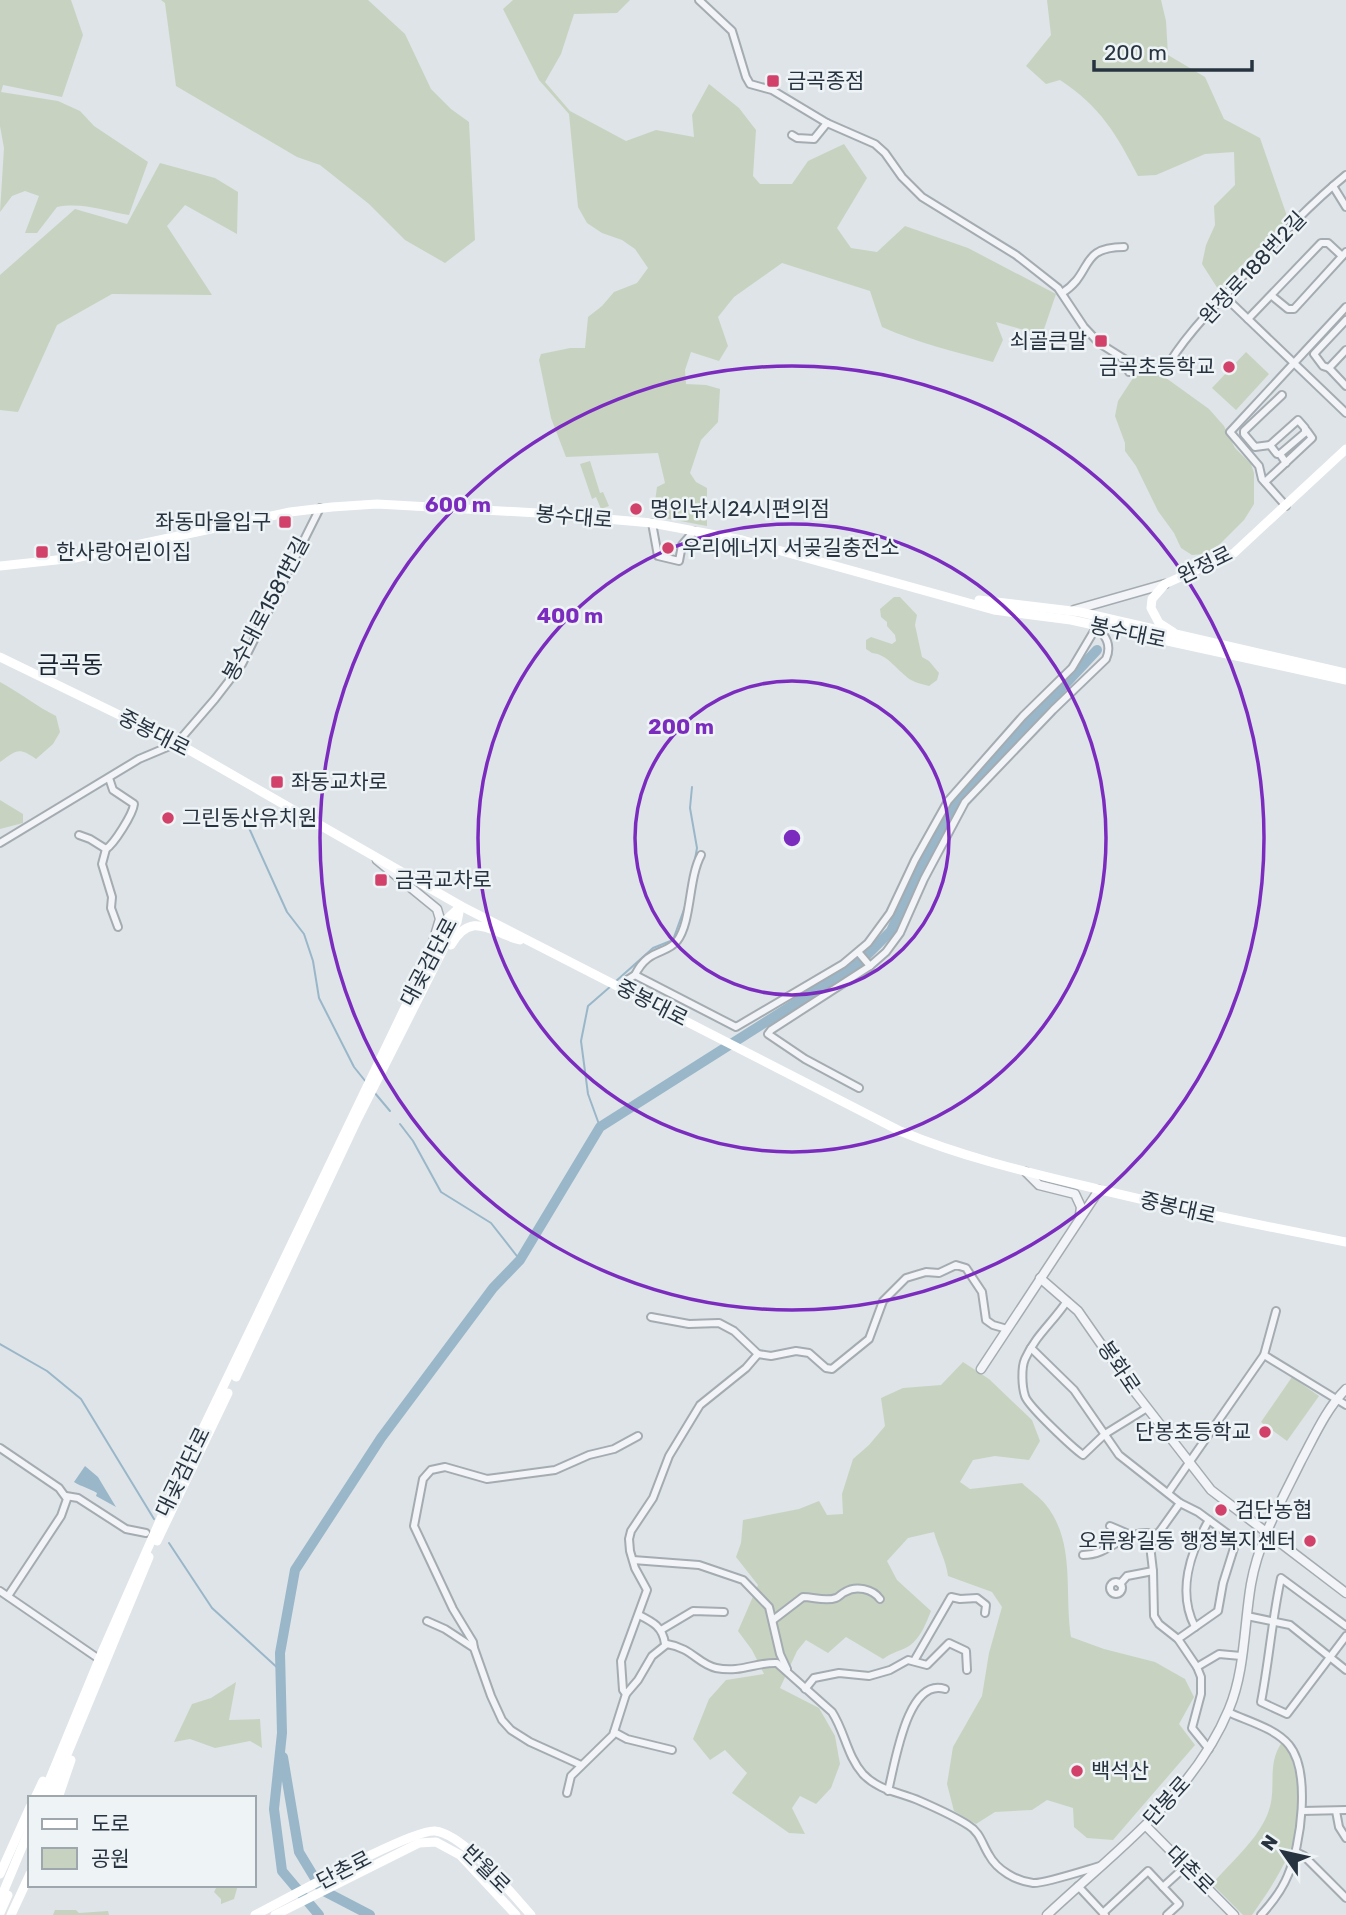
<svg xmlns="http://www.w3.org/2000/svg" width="1346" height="1915" font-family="Rubik,'Noto Sans KR',sans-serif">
<rect width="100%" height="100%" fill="#dfe4e8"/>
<g fill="#c7d3c0">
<path d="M 0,0 L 71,0 L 83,35 L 62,97 L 3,85 L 1,92 L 58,101 L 80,111 L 94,126 L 148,162 L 129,215 C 104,211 83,202 57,207 L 37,233 L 25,233 L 39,196 L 25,191 L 12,196 L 0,212 L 4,148 L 0,126 Z"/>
<polygon points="161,0 368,0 405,34 431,89 451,109 469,122 475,240 445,263 405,240 369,204 320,165 297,157 176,86 165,3"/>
<path d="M 513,0 L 630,0 L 617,13 L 574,14 L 561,54 L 545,82 L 570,111 L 626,141 L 656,130 L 694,137 L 692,115 L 709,84 L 739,108 L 756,130 L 753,176 L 760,184 L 792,184 L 808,161 L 844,144 L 867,178 L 837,228 L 851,248 L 877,252 L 905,226 L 968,248 L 1056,294 L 1042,335 L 996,322 L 1003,340 L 993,362 C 955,352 918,343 882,327 L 870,291 L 782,263 L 734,297 L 718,317 L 728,346 L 719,361 L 691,352 L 685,370 L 686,384 L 706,385 L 720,389 L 718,422 L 701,440 L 690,473 L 696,482 L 707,488 L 707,526 L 653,516 L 657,487 L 665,483 L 658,453 L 566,457 L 551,418 L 539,360 L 541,354 L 570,348 L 585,348 L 588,317 L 602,306 L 614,292 L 637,283 L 648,268 L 635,249 L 622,240 L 602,233 L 587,223 L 578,207 L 569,114 L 539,80 L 503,9 Z"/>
<path d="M 1047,0 L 1161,0 L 1166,21 L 1168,55 L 1205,77 L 1224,119 L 1260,138 L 1288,219 L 1218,289 L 1202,264 L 1206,245 L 1215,225 L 1214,206 L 1235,185 L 1234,152 L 1205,154 L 1156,175 L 1138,176 C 1117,135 1100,106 1060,80 L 1046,84 L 1026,66 L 1051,35 Z"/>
<polygon points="160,163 215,178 238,192 237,234 185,205 167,226 212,295 112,294 57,325 18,412 0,410 0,275 75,209 127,224"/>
<polygon points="1246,352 1269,374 1236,410 1212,388"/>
<polygon points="1147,371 1166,378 1209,409 1224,426 1235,448 1251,464 1254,473 1254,504 1244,520 1220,544 1205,554 1192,555 1181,548 1174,533 1158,511 1136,466 1125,451 1125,443 1115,416 1118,401 1135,375"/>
<polygon points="590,461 600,493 603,492 609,506 601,509 596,497 592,499 580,464"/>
<path d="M 894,597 L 900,597 L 917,615 L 915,625 L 922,657 L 929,661 L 939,673 L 937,680 L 929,686 C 923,684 916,683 911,680 C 898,672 888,654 872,653 L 866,649 L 866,640 L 871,637 L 892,644 L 896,641 L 895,635 L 887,626 L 887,622 L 881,617 L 880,609 Z"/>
<path d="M 0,682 C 19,692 36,706 56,716 L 60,732 L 53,744 L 36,759 C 18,746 16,751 0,762 Z"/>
<polygon points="0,800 23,814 23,823 0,829"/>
<path d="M 963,1362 L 989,1379 L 1032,1420 L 1040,1441 L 1029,1460 L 995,1456 L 973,1460 L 960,1482 L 970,1489 L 1022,1483 C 1029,1490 1040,1497 1046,1505 C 1076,1543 1064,1592 1071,1637 L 1104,1649 L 1155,1662 L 1185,1679 L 1194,1697 L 1179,1724 L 1195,1745 L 1113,1840 L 1087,1838 L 1074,1827 L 1073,1808 L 1047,1800 L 1032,1810 L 995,1812 L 976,1824 L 954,1811 L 947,1784 L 953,1747 L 982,1696 L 989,1653 L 1002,1607 L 992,1592 L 948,1576 C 946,1560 938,1547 934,1532 L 908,1538 L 887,1561 L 897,1580 L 931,1611 C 926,1623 921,1638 909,1646 C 901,1651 892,1652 883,1659 L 846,1637 L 828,1653 L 806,1640 L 797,1651 L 780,1688 L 819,1708 L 835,1736 L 840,1764 L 831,1788 L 816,1804 L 800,1796 L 792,1808 L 805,1834 L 789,1833 L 732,1793 L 747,1773 L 725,1750 L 710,1760 L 693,1739 L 709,1699 L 726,1680 L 764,1674 L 752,1650 L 738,1631 L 758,1585 L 736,1557 L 741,1543 L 743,1520 L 799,1509 L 819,1501 L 827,1515 L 843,1514 L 842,1494 L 853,1459 L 869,1445 L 885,1426 L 881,1398 L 903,1388 L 941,1385 Z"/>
<polygon points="1292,1377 1319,1396 1287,1441 1261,1422"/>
<polygon points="236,1682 229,1720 260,1719 262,1748 250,1741 215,1748 190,1739 174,1742 192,1704 211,1698"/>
<path d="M 1283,1741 C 1291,1752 1293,1763 1296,1776 C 1309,1832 1282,1872 1252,1915 L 1243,1915 L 1212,1884 C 1231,1862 1260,1838 1269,1810 C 1277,1786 1266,1763 1283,1741 Z"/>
<polygon points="227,1885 238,1885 234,1899 221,1904 221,1899 214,1892 217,1886 225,1888"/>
<polygon points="55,1910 76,1910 79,1913 108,1911 109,1915 53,1915"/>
</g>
<path fill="#99b7c9" d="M 85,1466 L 98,1477 L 116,1507 L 96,1496 L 97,1493 C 89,1488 82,1487 74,1482 Z"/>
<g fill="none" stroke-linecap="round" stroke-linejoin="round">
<g stroke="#99b7c9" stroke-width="2">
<polyline points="692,787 690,808 697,848 694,865"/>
<polyline points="240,818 249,828 287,912 304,934 313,961 319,998 354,1067 366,1082"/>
<polyline points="615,982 653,948 673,940 687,901"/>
<polyline points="374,1092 390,1111"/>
<polyline points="400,1124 413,1141 441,1192 491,1223 520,1260"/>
<polyline points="600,1127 588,1094 581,1041 588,1006 611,986"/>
<polyline points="0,1344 47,1371 81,1399 154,1519"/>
<polyline points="169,1543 212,1608 281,1671"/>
</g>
<g stroke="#99b7c9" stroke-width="10">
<polyline points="283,1757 299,1852 322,1890 370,1915"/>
<polyline points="319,1915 282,1871 274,1809 282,1733 280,1653 295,1570 381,1438 493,1288 520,1260 600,1127 859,963 891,931 932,845 959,798 1097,650"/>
</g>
<defs>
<g id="minor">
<polyline points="699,0 732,31 746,77 750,84 772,90 827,123 875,144 885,153 902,177 922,197 1016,255 1058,288 1084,327 1099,343 1126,360"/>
<polyline points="792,135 797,138 814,139 827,123"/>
<polyline points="1333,186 1346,207"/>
<path d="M 1062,293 C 1094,273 1078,247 1124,247"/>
<polyline points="1224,296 1346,413"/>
<polyline points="1272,296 1288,309 1294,309 1346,252"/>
<polyline points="1248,319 1321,243 1328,243 1342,256"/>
<polyline points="1346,350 1329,368 1346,386"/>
<polyline points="1329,368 1323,366 1314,354 1346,320"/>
<path d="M 1129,372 L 1147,368 L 1164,372 C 1183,337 1215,306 1242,277 C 1275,242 1309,205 1346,175"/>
<polyline points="1270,445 1255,447 1244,434 1244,431 1282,395"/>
<polyline points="1280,454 1277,454 1270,445 1298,420 1305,428 1305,431"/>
<polyline points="1265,482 1312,438 1307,431 1280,454 1286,463"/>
<polyline points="1286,506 1262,479 1259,466 1230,432 1346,307"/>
<polyline points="652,523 658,556 679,561 682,545 694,531"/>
<path d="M 79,835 L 90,839 L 106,849 C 114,844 133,814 134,804 L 113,790 L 109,778"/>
<polyline points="0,843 139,759 177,743 215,699 242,664 320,508"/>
<polyline points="106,849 102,864 112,897 111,908 118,927"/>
<path d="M 635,975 C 648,948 666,955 677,941 C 692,921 688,879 701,855"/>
<path d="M 627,980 L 635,975 L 736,1027 L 843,964 L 868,943 L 890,913 L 915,860 L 948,801 L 1023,716 L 1072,668 L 1097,626 C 1106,637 1112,645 1106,659 L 1053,710 L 965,802 L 924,879 L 900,933 L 886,952 L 870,966 L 859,953"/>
<polyline points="859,1088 805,1059 768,1034 771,1030 870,966"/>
<path d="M 1067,1301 C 1054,1321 1035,1336 1025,1359 C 1021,1368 1022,1387 1025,1396 C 1028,1406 1073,1448 1083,1455 L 1105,1434 L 1147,1408"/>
<polyline points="651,1317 689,1324 719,1323 734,1331 758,1354 771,1356 796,1351 809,1353 826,1368 832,1369 869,1339 883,1301 906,1278 926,1272 939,1273 956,1265 966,1268 982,1292 986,1320 993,1325 1007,1329"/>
<polyline points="1031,1348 1074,1390 1119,1455 1180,1503 1198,1512 1232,1537 1234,1548 1223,1583 1218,1611 1178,1639"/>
<polyline points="1264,1355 1346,1405"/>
<polyline points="0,1448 59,1488 67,1499 61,1516 8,1596"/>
<polyline points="1168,1493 1264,1355 1276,1311"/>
<polyline points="66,1496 78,1498 126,1529 146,1533"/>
<polyline points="1180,1503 1150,1545 1153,1571 1154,1616 1159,1624 1178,1639 1197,1667 1201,1677 1201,1694 1192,1728 1209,1749"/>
<polyline points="1110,1526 1131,1535"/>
<path d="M 1083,1555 C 1113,1555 1123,1527 1157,1534"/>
<polyline points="633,1560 699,1565 743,1580 769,1607 780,1654 787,1669"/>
<circle cx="1116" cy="1588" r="6"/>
<polyline points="1120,1584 1127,1576 1153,1571"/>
<polyline points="0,1591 99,1659"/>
<path d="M 639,1615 C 653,1622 663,1627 665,1644"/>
<polyline points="1247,1616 1290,1625 1346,1670"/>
<path d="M 773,1620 L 803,1597 C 814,1597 825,1602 836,1598 C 839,1597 842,1593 845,1592 C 856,1585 873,1589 880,1599"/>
<polyline points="427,1621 445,1629 474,1648 491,1696 502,1720 511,1730 530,1742 581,1765"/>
<path d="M 1346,1626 L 1281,1578 C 1272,1619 1269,1661 1261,1702 L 1287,1714 L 1346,1636"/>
<path d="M 1195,1627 C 1177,1592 1190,1552 1209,1520"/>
<polyline points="661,1630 693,1611 724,1612"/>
<polyline points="474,1648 473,1642 453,1609 414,1526 423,1479 431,1470 445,1467 487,1479 555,1470 589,1455 614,1449 638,1436"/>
<polyline points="914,1661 951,1597 960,1599 977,1598 986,1605 985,1613"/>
<polyline points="1197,1667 1219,1654 1241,1656"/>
<polyline points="805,1689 814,1678 839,1673 869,1676 890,1670 908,1660 927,1665 949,1643 966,1651 967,1670"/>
<polyline points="626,1694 623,1690 621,1661 647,1590 635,1568 630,1551 629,1539 631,1531 653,1498 669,1456 700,1405 746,1368 758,1354"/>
<path d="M 1228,1712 C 1247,1721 1275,1728 1289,1745 C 1311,1772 1301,1845 1288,1875 C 1282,1890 1272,1903 1261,1915"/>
<polyline points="614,1732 627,1739 672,1750"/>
<path d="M 888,1791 C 895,1764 907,1677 945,1689"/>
<path d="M 567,1793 L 571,1776 L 613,1735 L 626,1694 L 638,1680 L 652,1656 L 667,1644 C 692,1648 698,1664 716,1668 C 741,1673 756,1662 777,1663 L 832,1712 C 845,1732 847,1756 863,1774 C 879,1791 900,1792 920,1801 C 936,1808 954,1816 968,1825 C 980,1832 982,1844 989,1855 C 997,1870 1016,1881 1033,1883 C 1043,1884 1086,1870 1100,1866"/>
<polyline points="1302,1811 1346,1810"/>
<polyline points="1336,1811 1339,1827 1346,1838"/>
<polyline points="1296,1852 1304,1856 1346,1898"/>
<polyline points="1078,1886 1105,1915"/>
<polyline points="1103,1913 1148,1871 1163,1887"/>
<polyline points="1167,1915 1179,1904 1163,1887 1186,1866"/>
</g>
<g id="tertiary">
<polyline points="1074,610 1165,584"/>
<polyline points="377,860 437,909 440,919 433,942"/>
<polyline points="1026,1172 1039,1185 1075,1194 1081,1207 1080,1215"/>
<polyline points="1040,1278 1078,1311 1131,1387 1211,1490 1346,1593"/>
<polyline points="981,1369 1099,1190"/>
<polyline points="1146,1826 1234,1915"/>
<path d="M 1047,1915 C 1114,1852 1193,1796 1229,1709 C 1245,1671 1244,1625 1251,1584 C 1259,1539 1281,1502 1301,1461 C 1314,1437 1326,1409 1346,1389"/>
</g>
</defs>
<use href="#minor" stroke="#a4acb2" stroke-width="10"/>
<use href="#tertiary" stroke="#a4acb2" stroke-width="11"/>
<use href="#minor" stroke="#f2f4f7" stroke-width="6"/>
<use href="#tertiary" stroke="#f2f4f7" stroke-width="8"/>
<g stroke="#fff" stroke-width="9">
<polyline points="0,566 75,558 290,512 332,507 377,504 538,513 652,523 742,540 994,610 1071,620 1346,680"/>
<polyline points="979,600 1080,612 1346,673"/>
<polyline points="1173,632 1159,623 1151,608 1152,599 1165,584 1234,553 1346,449"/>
<path d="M 0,657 L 177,743 L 461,906 L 900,1131 C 960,1156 1022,1171 1085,1186 C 1171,1207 1258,1225 1346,1242"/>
<path d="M 451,945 C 472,909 491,933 520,940"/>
<polyline points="236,1377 356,1122 457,922 460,907"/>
<polyline points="157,1541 228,1393"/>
<polyline points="35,1798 43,1781"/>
<polyline points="42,1798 103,1650 173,1491 448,918 461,906"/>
<polyline points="49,1798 149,1557"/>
<polyline points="58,1798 71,1760"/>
<polyline points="0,1874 30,1807"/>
<polyline points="0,1900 30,1828"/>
<polyline points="0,1913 8,1895"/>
<polyline points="11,1915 30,1874"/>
<path d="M 255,1915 C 285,1900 411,1829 435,1831 C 464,1834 511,1893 531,1915"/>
<polyline points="275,1915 419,1843 436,1842 460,1855 516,1915"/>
</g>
</g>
<g fill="none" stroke="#7b2cbf" stroke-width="3.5">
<circle cx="792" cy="838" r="157"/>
<circle cx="792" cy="838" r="314"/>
<circle cx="792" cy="838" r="472"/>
</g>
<g fill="#d14169" stroke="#eef3f6" stroke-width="2.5">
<rect x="766" y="74" width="14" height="14" rx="3.5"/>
<rect x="1094" y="334" width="14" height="14" rx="3.5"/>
<circle cx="1229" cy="367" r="7"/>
<circle cx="636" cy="509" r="7"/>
<rect x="278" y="515" width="14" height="14" rx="3.5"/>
<circle cx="668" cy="548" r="7"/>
<rect x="35" y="545" width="14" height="14" rx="3.5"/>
<rect x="270" y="775" width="14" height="14" rx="3.5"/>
<circle cx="168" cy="818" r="7"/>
<rect x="374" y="873" width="14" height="14" rx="3.5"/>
<circle cx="1265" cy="1432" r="7"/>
<circle cx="1221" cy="1510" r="7"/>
<circle cx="1310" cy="1541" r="7"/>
<circle cx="1077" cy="1771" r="7"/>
</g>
<g text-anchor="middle" stroke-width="5" stroke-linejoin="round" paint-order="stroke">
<g font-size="21" fill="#273440" stroke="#eef3f6" text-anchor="start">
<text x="787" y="88">금곡종점</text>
<text x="1087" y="348" text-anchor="end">쇠골큰말</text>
<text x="1215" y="374" text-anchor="end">금곡초등학교</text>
<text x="650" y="516">명인낚시24시편의점</text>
<text x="271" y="529" text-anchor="end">좌동마을입구</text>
<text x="682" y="555">우리에너지 서곶길충전소</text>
<text x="56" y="559">한사랑어린이집</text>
<text x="291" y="789">좌동교차로</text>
<text x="182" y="825">그린동산유치원</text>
<text x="395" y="887">금곡교차로</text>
<text x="1251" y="1439" text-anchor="end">단봉초등학교</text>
<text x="1235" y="1517">검단농협</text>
<text x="1296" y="1548" text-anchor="end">오류왕길동 행정복지센터</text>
<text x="1091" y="1778">백석산</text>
</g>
<g font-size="21" fill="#273440" stroke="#eef3f6">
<text transform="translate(1253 268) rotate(-47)" y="7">완정로188번2길</text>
<text transform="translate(574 517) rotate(5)" y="7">봉수대로</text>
<text transform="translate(1205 565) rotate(-26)" y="7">완정로</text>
<text transform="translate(266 609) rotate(-62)" y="7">봉수대로1581번길</text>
<text transform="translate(1128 633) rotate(12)" y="7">봉수대로</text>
<text transform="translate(154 733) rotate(27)" y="7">중봉대로</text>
<text transform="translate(429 962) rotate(-62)" y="7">대곶검단로</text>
<text transform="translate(652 1003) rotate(27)" y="7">중봉대로</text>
<text transform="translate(1178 1208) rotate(13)" y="7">중봉대로</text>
<text transform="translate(1119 1367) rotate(56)" y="7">봉화로</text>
<text transform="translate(183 1472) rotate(-64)" y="7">대곶검단로</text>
<text transform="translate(1167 1801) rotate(-48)" y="7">단봉로</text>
<text transform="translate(486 1869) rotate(45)" y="7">반월로</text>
<text transform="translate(344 1870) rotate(-27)" y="7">단촌로</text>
<text transform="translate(1190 1870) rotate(45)" y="7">대촌로</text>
</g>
<g font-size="24" fill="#1a2431" stroke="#eef3f6">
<text x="70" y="673">금곡동</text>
</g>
</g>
<circle cx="792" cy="838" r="10" fill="#7b2cbf" stroke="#eef3f6" stroke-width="3.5"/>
<g font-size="21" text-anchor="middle" font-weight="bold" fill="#7b2cbf" stroke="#eef3f6" stroke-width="5" stroke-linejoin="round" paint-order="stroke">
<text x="458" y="512">600 m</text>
<text x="570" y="623">400 m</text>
<text x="681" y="734">200 m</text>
</g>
<rect x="28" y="1796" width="228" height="91" fill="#eef3f6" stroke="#9ea7ad" stroke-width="2"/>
<rect x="42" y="1819" width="35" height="10" fill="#ffffff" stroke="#9ea7ad" stroke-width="2"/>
<text x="91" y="1831" font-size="21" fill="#273440">도로</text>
<rect x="42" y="1848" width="35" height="21" fill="#c7d3c0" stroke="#9ea7ad" stroke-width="2"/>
<text x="91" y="1866" font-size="21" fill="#273440">공원</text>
<g transform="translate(1283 1852) rotate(304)" stroke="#eef3f6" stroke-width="5" paint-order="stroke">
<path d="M0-5L12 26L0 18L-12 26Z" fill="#273440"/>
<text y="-10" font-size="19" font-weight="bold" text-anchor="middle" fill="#273440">N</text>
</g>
<path d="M1094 60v10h158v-10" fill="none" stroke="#273440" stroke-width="3.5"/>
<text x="1104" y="60" font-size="21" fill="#273440" stroke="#eef3f6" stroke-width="5" paint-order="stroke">200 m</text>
</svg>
